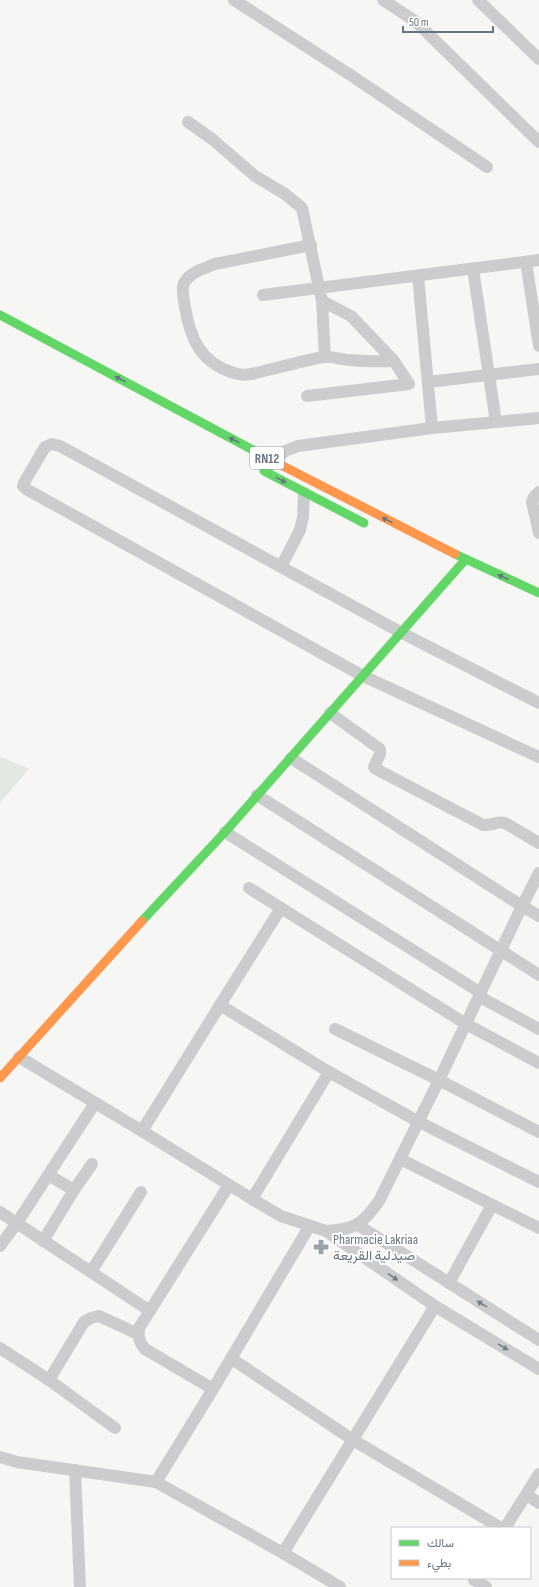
<svg xmlns="http://www.w3.org/2000/svg" width="539" height="1587" font-family="'Sofia Sans Condensed',Vazirmatn,sans-serif">
<rect width="100%" height="100%" fill="#f6f6f5"/>
<polygon fill="#e4e8e3" points="0,756 29,769 0,803"/>
<g fill="none" stroke-linecap="round" stroke-linejoin="round">
<g stroke="#cbcccd" stroke-width="12">
<polyline points="234,0 355,78 487,167"/>
<polyline points="383,0 415,21 539,142"/>
<polyline points="478,0 539,59"/>
<polyline points="188,122 212,139 255,176 285,194 302,208 322,301 325,357"/>
<path d="M 311,245 L 215,264 C 205,268 190,272 184,283 C 181,290 184,300 185,307 C 190,339 201,363 234,373 C 244,377 257,373 267,370 C 286,366 305,360 324,357 C 332,356 342,360 351,360 C 365,362 379,361 394,361"/>
<polyline points="526,262 539,346"/>
<polyline points="473,269 496,422"/>
<polyline points="418,276 432,428"/>
<polyline points="263,295 539,260"/>
<polyline points="428,382 539,369"/>
<polyline points="307,396 409,384 394,361 351,316 322,301"/>
<polyline points="269,466 285,451 298,446 432,428 539,418"/>
<polyline points="539,492 534,497 532,502 539,533"/>
<polyline points="281,567 300,530 303,517 304,493"/>
<polyline points="539,703 402,633 60,446 52,444 45,447 25,481 23,486 26,489 363,676 539,757"/>
<path d="M 330,713 L 380,749 L 380,754 L 374,767 L 376,769 L 483,825 C 491,826 497,821 505,823 L 539,843"/>
<path d="M 291,758 L 522,906 L 439,1080 L 379,1201 C 363,1224 354,1230 326,1231"/>
<polyline points="257,795 539,975"/>
<polyline points="225,832 481,993"/>
<polyline points="539,873 522,906 539,916"/>
<polyline points="249,888 281,908"/>
<polyline points="480,997 539,1029"/>
<polyline points="335,1029 439,1080 539,1132"/>
<polyline points="19,1057 142,1131 252,1199 281,1216 326,1231 435,1306 539,1369"/>
<polyline points="539,1063 466,1024 281,908 220,1005 329,1072 419,1122 539,1182"/>
<polyline points="142,1131 220,1005"/>
<polyline points="400,1159 539,1228"/>
<polyline points="48,1175 74,1190"/>
<polyline points="252,1199 329,1072"/>
<polyline points="0,1212 150,1311"/>
<polyline points="358,1225 539,1340"/>
<polyline points="43,1241 74,1190 92,1164"/>
<polyline points="0,1246 17,1223 95,1103"/>
<polyline points="91,1272 141,1192"/>
<polyline points="449,1283 492,1205"/>
<polyline points="0,1348 49,1380 115,1428"/>
<polyline points="232,1359 353,1440 501,1528"/>
<polyline points="49,1380 84,1322 91,1318 99,1316 138,1334"/>
<path d="M 213,1389 L 145,1349 C 139,1342 138,1337 139,1328 L 229,1185"/>
<polyline points="0,1457 17,1462 156,1482 283,1553 340,1587"/>
<polyline points="75,1470 80,1587"/>
<polyline points="156,1482 213,1389 309,1227"/>
<polyline points="527,1495 539,1503"/>
<polyline points="505,1528 539,1474"/>
<polyline points="283,1553 435,1306"/>
<polyline points="474,1580 486,1587"/>
</g>
<g stroke="#63d668" stroke-width="9">
<polyline points="0,315 283,466"/>
<polyline points="264,471 364,523"/>
<polyline points="455,554 539,593"/>
<polyline points="142,921 225,832 465,560"/>
</g>
<g stroke="#ff974d" stroke-width="9">
<polyline points="283,466 455,554"/>
<polyline points="0,1078 142,921"/>
</g>
</g>
<defs><path id="oneway-solid" d="M-6-.8H1V-3.2L6.5 0L1 3.2V.8H-6Z"/></defs>
<g fill="#687483">
<use href="#oneway-solid" transform="translate(120 379) rotate(-152)"/>
<use href="#oneway-solid" transform="translate(234 440) rotate(-152)"/>
<use href="#oneway-solid" transform="translate(281 480) rotate(29)"/>
<use href="#oneway-solid" transform="translate(387 520) rotate(-153)"/>
<use href="#oneway-solid" transform="translate(503 577) rotate(-156)"/>
</g>
<g fill="#727d8a">
<use href="#oneway-solid" transform="translate(393 1277) rotate(34)"/>
<use href="#oneway-solid" transform="translate(482 1304) rotate(-148)"/>
<use href="#oneway-solid" transform="translate(503 1347) rotate(31)"/>
</g>
<defs>
<symbol id="pharmacy-bare" viewBox="-9 -9 18 18"><path d="M-2-6h4v4h4v4h-4v4h-4v-4h-4v-4h4Z" fill="#9aa2ab" stroke="#fff" stroke-width="2.5" paint-order="stroke"/></symbol>
</defs>
<g fill-rule="evenodd">
<use href="#pharmacy-bare" x="310" y="1236" width="22" height="22"/>
</g>
<g text-anchor="middle" stroke-width="4" stroke-linejoin="round" paint-order="stroke">
<rect fill="#fff" stroke="#959ea8" stroke-width="1" x="250" y="447" width="34" height="22" rx="3"/>
<g font-size="13" font-weight="bold" fill="#687483">
<text x="267" y="463">RN12</text>
</g>
<g font-size="14" fill="#687483" stroke="#fff" text-anchor="start">
<text x="333" y="1244">Pharmacie Lakriaa<tspan x="333" dy="16">صيدلية القريعة</tspan></text>
</g>
</g>
<rect x="391" y="1527" width="140" height="52" fill="#ffffff" stroke="#c3c7cd"/>
<rect x="399" y="1540" width="20" height="6" fill="#63d668" stroke="#c3c7cd"/>
<text x="427" y="1547" font-size="12" fill="#687483">سالك</text>
<rect x="399" y="1560" width="20" height="6" fill="#ff974d" stroke="#c3c7cd"/>
<text x="427" y="1567" font-size="12" fill="#687483">بطيء</text>
<path d="M403 26v6h90v-6" fill="none" stroke="#687483" stroke-width="2"/>
<text x="409" y="26" font-size="12" fill="#687483" stroke="#ffffff" stroke-width="3" paint-order="stroke">50 m</text>
</svg>
